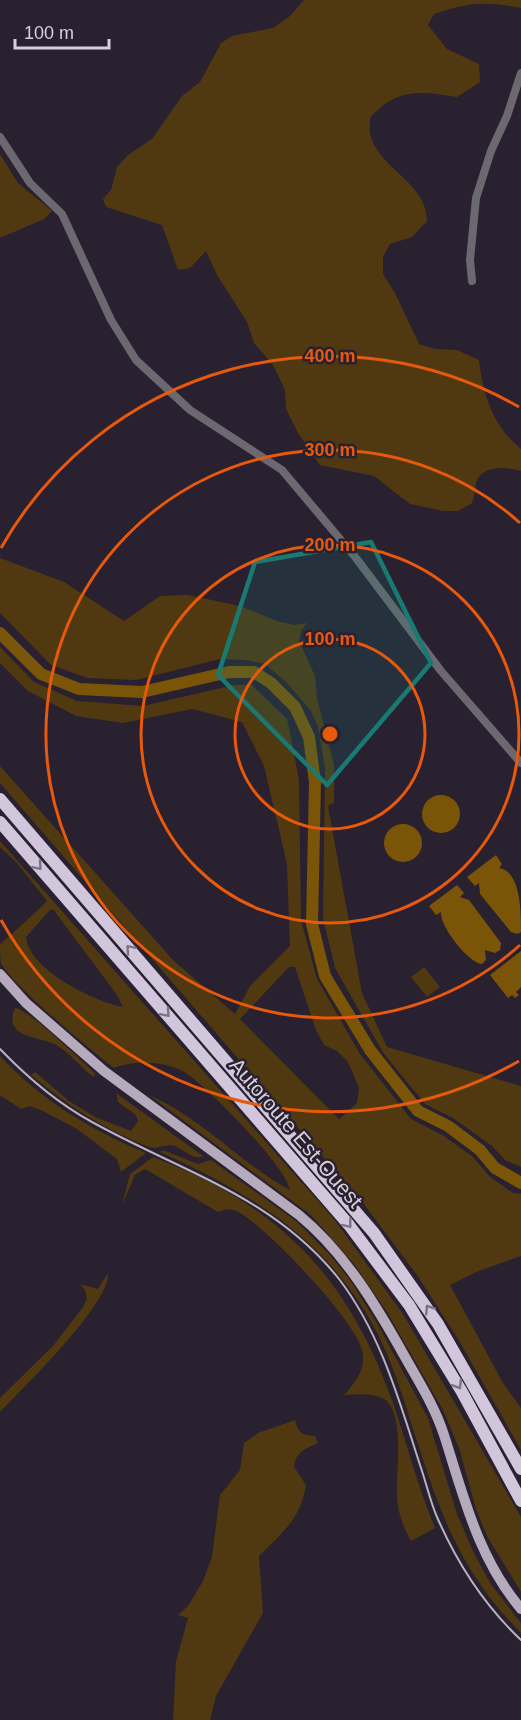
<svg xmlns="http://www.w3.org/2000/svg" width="521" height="1720" font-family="Helvetica,sans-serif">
<rect width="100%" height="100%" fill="#292030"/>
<g fill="#503910" fill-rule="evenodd">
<path d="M 304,0 L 521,0 L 521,8 C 486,1 468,2 434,14 L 428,25 L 447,49 L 479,64 L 480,82 L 457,97 C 421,91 396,88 370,118 C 370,124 369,132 371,137 C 382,171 427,183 427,221 L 412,237 L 390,244 L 383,257 L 383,274 L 395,293 L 419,344 L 435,349 L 457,350 L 479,360 C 483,395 493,426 521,449 L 521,471 C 509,467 484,465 477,480 C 475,487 475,496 472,503 L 458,511 L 443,511 L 410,504 L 374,476 L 320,465 L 298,433 L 286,409 L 285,390 L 273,365 L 254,343 L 247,322 L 217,275 L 206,251 L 190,268 L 178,270 L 162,225 L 106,207 L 103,199 L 111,190 L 117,167 L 128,155 L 152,139 L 182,96 L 200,82 L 221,43 L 232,36 L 273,28 L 290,16 Z"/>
<polygon points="0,154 18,183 52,211 44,219 0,238"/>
<polygon points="0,558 64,582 124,621 160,596 188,595 240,606 277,621 295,625 307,623 301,631 299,641 315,676 317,698 334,765 334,802 328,806 362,993 387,1047 521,1086 521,1167 505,1160 492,1146 453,1118 425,1104 384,1054 335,968 323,918 325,768 318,727 311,711 288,684 265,664 245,660 220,659 136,680 88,678 51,665 0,613"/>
<path d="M 0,647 L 34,682 L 77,701 L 143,706 L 234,685 L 252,685 L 287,719 L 292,743 L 299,780 L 301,920 L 317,979 L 360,1054 L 411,1119 L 444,1136 L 473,1157 L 489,1176 L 513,1193 L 521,1194 L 521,1256 L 476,1272 L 450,1285 L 503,1383 L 521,1408 L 521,1450 L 458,1339 L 417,1275 L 363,1203 L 0,783 L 0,766 L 173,960 L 235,1014 L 250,986 L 290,946 L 287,864 L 264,766 L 242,722 L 192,709 L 123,723 L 76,716 L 28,691 L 0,663 ZM 289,967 L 295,967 L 316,1030 L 324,1045 L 337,1051 L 348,1062 L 359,1088 L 357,1103 L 339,1119 L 240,1019 Z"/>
<path d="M 0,841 L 334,1219 L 403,1314 L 521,1517 L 521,1592 L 487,1536 L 476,1509 L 459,1448 L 443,1410 L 387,1312 L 354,1264 L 311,1215 L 149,1095 C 202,1118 240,1163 290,1190 C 286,1166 208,1088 186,1073 C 167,1061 134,1060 114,1068 C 91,1050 12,985 1,963 C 0,957 0,950 0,944 C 4,942 41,907 47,901 L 17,863 L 0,847 ZM 53,909 L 117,995 L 123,1007 C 95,1002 28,969 26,937 L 49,911 Z"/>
<polygon points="424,967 440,987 427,997 411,977"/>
<path d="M 15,1008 C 30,1010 80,1060 95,1073 L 94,1077 C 81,1068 71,1054 58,1046 C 44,1036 1,1040 15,1008 Z"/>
<path d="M 0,1056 C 41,1100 91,1130 146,1153 L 121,1172 L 117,1159 L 77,1129 L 43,1111 L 30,1106 L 21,1109 L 0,1095 Z"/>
<path d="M 35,1072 L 69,1101 L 95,1117 L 131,1131 L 138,1121 L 136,1115 L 118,1102 L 116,1093 L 203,1156 C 194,1161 184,1150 175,1146 C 166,1143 156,1150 149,1147 C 105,1130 67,1105 31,1075 Z"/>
<path d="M 163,1150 L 198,1164 L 211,1160 L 296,1221 L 330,1255 L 350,1280 L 377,1323 L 428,1418 L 457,1514 L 473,1551 L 490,1583 L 521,1623 L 521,1633 C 444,1556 431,1478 397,1380 C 355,1259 271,1202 160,1152 Z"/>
<path d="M 153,1157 C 279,1205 348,1276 393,1403 C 407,1444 418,1487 435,1528 L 411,1541 C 403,1526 398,1514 397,1497 C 395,1474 407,1410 382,1398 C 370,1393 356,1394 344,1395 C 355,1383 367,1368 362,1350 C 354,1319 268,1229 240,1213 C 232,1208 225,1209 218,1212 L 145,1169 L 135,1175 L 122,1205 L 130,1174 Z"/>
<path d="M 108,1273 C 110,1304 24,1387 0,1412 L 0,1398 L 53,1346 L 83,1307 L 87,1299 L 85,1290 L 80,1284 L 98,1289 Z"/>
<path d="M 295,1420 C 298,1432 302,1436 315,1436 L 318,1443 C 304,1449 296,1452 294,1467 L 306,1485 C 301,1519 281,1534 259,1556 L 263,1613 L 216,1696 L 210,1720 L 173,1720 L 176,1661 L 188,1618 L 178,1615 L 188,1606 L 203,1581 L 212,1557 L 220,1495 L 240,1470 L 244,1443 L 258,1433 Z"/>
</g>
<g fill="#7b5507">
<circle cx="441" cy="814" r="19"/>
<circle cx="403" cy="843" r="19"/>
<path d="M 496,855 L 502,864 L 499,868 C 521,871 521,912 521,932 L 517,934 L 511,932 L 480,894 L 479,883 L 475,886 L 467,877 Z"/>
<path d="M 457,885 L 464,893 L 460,897 L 469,900 L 501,943 L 500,950 L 495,953 L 485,950 L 486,960 L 482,964 C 468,963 439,925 441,912 L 436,915 L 429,906 Z"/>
<polygon points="521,951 521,987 516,992 519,995 515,998 512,995 508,998 490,975"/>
</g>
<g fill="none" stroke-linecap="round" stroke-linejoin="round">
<polyline stroke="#7b5507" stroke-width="12" points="0,633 41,674 79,689 142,692 229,672 254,672 271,683 295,707 309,737 315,782 312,924 325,976 370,1050 418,1111 448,1126 480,1150 495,1168 521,1183"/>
<g stroke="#6c6870" stroke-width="8">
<polyline points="0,137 30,183 62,214 111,320 136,360 190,410 282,470 356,558 441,671 521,763"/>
<polyline points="472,281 470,260 476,198 491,151 507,116 521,73"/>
</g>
<path stroke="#b5abbd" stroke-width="10" d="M 0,974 L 26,1003 L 104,1071 L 299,1215 C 345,1253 376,1305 405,1357 C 419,1382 435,1407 444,1435 C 464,1497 478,1558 521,1609"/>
<g stroke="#d1c6db" stroke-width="12">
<polyline points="0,799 374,1233 438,1324 521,1469"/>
<polyline points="0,822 349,1225 409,1305 462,1392 521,1501"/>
</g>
<path stroke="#b9b3bf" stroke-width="2" d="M 0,1049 C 27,1077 57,1103 92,1122 C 180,1171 273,1196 339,1279 C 381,1334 399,1400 420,1465 C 426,1482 430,1501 437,1517 C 457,1563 485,1606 521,1640"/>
</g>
<defs><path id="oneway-chevron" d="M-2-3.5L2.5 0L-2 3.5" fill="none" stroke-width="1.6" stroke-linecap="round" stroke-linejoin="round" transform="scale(1.5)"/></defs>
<g stroke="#7d7386">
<use href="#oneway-chevron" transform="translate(38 866) rotate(49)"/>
<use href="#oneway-chevron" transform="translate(130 949) rotate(-131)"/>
<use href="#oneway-chevron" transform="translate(166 1013) rotate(49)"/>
<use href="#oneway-chevron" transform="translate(348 1224) rotate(52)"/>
<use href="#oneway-chevron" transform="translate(429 1309) rotate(-123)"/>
<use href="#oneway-chevron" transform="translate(458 1385) rotate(59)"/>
</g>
<path fill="#197a73" fill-opacity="0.2" stroke="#197a73" stroke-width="4.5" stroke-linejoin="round" d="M 371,542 L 431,663 L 327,785 L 218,675 L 255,562 Z"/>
<g fill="none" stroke="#e8590c" stroke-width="3">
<circle cx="330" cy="734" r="95"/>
<circle cx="330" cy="734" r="189"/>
<path d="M520 945A284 284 0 1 1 520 523"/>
<path d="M519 1061A378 378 0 0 1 1 920M1 548A378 378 0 0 1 519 407"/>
</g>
<g text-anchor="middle" stroke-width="5" stroke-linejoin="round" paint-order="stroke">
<g font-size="21" fill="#d6d0db" stroke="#292030">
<text transform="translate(296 1133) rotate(49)" y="7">Autoroute Est-Ouest</text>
</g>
</g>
<circle cx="330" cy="734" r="9" fill="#e8590c" stroke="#292030" stroke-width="3"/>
<g font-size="18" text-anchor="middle" font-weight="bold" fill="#e8590c" stroke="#292030" stroke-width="5" stroke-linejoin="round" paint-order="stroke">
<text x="330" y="362">400 m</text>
<text x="330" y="456">300 m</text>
<text x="330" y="551">200 m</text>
<text x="330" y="645">100 m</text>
</g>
<path d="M15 39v9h94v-9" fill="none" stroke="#d6d0db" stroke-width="3"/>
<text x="24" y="39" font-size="18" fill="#d6d0db" stroke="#292030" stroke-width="4.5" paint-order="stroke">100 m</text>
</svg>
